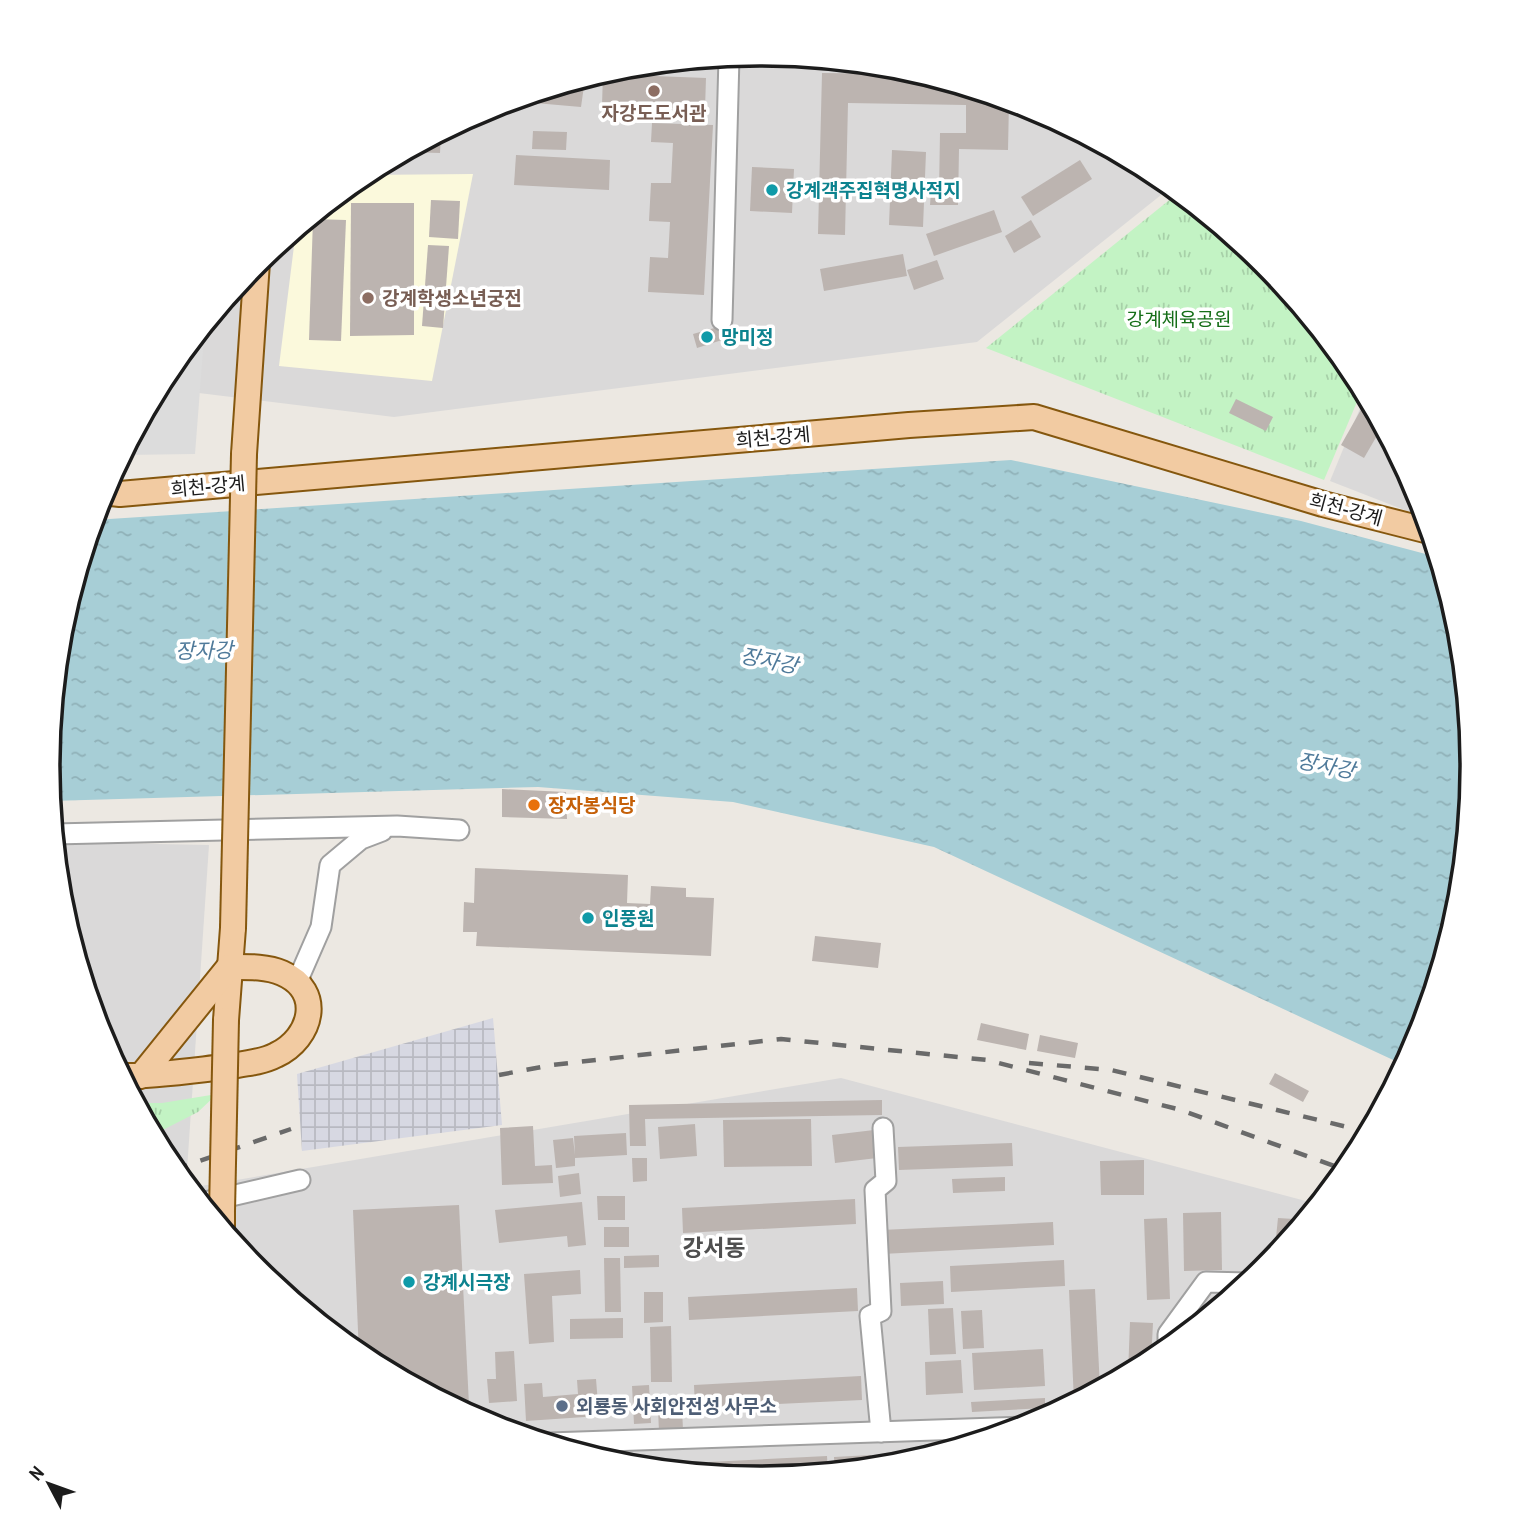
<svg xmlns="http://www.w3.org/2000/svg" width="1519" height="1533" font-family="'Archivo Narrow','Noto Sans KR',sans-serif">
<defs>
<pattern id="park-tufts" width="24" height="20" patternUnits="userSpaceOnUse" patternTransform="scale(1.75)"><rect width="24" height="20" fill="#c3f3c4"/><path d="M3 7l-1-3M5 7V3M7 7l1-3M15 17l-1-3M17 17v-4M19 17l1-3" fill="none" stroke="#a7d0a8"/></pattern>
<pattern id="plaza-grid" width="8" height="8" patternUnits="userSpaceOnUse" patternTransform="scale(1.75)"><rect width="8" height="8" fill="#d7d8e2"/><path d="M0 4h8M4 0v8" fill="none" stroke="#b8b9c1"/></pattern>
<pattern id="water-ripples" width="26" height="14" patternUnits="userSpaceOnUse" patternTransform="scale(1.75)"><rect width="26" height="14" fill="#a7ced6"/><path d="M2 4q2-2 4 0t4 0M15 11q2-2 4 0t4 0" fill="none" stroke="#8fb0b7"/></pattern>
</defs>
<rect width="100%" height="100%" fill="#ece8e2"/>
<g fill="#dad9d9">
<polygon points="760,54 899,68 1032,109 1156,175 1171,187 977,342 394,417 158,388 168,370 256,263 364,174 487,108 621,68"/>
<polygon points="1365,396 1418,494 1425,518 1330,481"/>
<polygon points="55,842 209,845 186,1185 167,1162 101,1039 61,905"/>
<polygon points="841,1078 1317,1204 1263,1270 1155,1359 1032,1425 898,1465 759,1479 620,1465 487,1424 363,1358 256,1270 189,1188"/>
</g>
<polygon fill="#fbf9dc" points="473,174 432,381 279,366 296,230 364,175"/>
<g fill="url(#park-tufts)">
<polygon points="1178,193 1263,263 1352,371 1362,390 1324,480 986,348"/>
<polygon points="217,1094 198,1112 153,1135 136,1103 162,1103"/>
</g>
<polygon fill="#dcdcdc" points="205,325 195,454 122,455 168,370"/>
<polygon fill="url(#plaza-grid)" points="493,1018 502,1125 302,1151 297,1074"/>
<polygon fill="url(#water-ripples)" points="1011,460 1301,521 1437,557 1458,628 1472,767 1458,906 1417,1039 1404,1065 934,847 733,802 538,787 51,801 47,766 61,627 94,520"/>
<g fill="#bcb4b0">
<polygon points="822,73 920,74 1009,102 1008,150 959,149 958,205 930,205 931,192 939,192 940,133 966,133 966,105 848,103 845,235 818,234"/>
<polygon points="603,74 706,78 705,109 602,105"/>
<polygon points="585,79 581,107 512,101"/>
<polygon points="652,123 713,125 704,295 648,292 650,257 668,258 670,222 649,221 651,183 671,183 673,143 651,142"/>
<polygon points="533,131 567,132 566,150 532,149"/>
<polygon points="441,133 440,153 405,152 433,137"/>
<polygon points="892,150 926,152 923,227 889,225"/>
<polygon points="516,155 610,160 609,190 514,185"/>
<polygon points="1080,160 1092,179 1033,216 1021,197"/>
<polygon points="752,167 794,169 792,213 750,211"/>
<polygon points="431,200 460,201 458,239 429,237"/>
<polygon points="351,203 414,203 414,335 350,336"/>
<polygon points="994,210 1002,232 934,256 926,234"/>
<polygon points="313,219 346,220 341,341 309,340"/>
<polygon points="1031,220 1041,237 1014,253 1005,236"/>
<polygon points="428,245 449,246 443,328 422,326"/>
<polygon points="903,254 907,276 824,291 820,269"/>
<polygon points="937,260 944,279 914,290 907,270"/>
<polygon points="718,327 722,340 697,348 693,334"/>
<polygon points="1236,399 1273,417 1266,431 1229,413"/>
<polygon points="1367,399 1382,427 1364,458 1341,445"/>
<polygon points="502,789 566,792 567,819 502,817"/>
<polygon points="475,868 628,875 627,903 650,904 651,886 686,888 686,897 714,898 711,956 476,946 477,932 463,932 464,902 474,903"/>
<polygon points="815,936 881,943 878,968 812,961"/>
<polygon points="981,1023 1029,1034 1026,1050 977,1040"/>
<polygon points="1040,1035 1078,1043 1075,1058 1037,1051"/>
<polygon points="1275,1073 1309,1091 1303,1102 1269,1084"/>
<polygon points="882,1100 882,1115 645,1119 646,1146 630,1146 629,1105"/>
<polygon points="811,1119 812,1166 724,1167 723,1120"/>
<polygon points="695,1124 697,1156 660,1159 658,1127"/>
<polygon points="533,1126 535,1166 552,1165 553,1183 502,1185 500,1128"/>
<polygon points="874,1130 877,1158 835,1163 832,1135"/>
<polygon points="626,1133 627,1155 575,1158 575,1166 556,1168 553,1140 573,1138 575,1155 574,1136"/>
<polygon points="1012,1143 1013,1166 899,1170 898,1147"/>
<polygon points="632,1158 647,1158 647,1181 633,1182"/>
<polygon points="1144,1160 1144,1195 1101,1195 1100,1161"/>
<polygon points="579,1173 581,1194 560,1197 558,1176"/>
<polygon points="1005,1177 1005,1191 953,1193 952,1179"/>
<polygon points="597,1196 625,1196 625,1220 598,1220"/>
<polygon points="855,1199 856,1224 683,1233 682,1208"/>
<polygon points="582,1202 586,1245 568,1247 567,1236 499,1243 495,1210"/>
<polygon points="459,1205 469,1405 452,1406 359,1355 353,1210"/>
<polygon points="1221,1212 1222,1270 1184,1271 1183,1213"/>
<polygon points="1167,1218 1170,1299 1147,1300 1144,1219"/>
<polygon points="1278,1218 1294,1219 1293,1234 1274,1257"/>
<polygon points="1053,1222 1054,1245 882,1254 881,1230"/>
<rect x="604" y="1227" width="25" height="20"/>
<polygon points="659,1255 659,1267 624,1268 624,1256"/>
<polygon points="604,1258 620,1258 621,1312 605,1312"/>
<polygon points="1064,1260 1065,1286 951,1292 950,1266"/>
<polygon points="580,1270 581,1294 552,1296 554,1342 529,1344 524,1274"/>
<polygon points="943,1281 944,1304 901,1306 900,1283"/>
<polygon points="857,1288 858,1311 689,1320 688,1297"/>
<polygon points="1095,1289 1100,1388 1074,1402 1069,1290"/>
<polygon points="644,1292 663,1292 663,1322 644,1323"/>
<polygon points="953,1308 956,1354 930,1355 928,1309"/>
<polygon points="982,1310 984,1348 963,1349 961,1311"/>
<polygon points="623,1318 623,1338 570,1339 570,1319"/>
<polygon points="1130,1322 1153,1323 1151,1361 1128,1374"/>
<polygon points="671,1326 672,1382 651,1382 650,1327"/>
<polygon points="1043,1349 1045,1386 974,1390 972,1353"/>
<polygon points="514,1351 517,1401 489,1403 487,1379 496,1379 495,1352"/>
<polygon points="961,1360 963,1393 926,1395 925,1362"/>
<polygon points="861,1376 862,1400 695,1408 694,1385"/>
<polygon points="596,1379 599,1416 526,1421 524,1384 542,1383 543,1397 578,1394 577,1380"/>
<polygon points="649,1385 651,1423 634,1424 632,1386"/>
<polygon points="1045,1398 1045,1408 972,1412 971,1402"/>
<polygon points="682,1408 683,1430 659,1432 658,1409"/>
<polygon points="871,1455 872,1468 835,1471 834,1457"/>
<polygon points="827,1456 828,1472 759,1479 709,1474 709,1462"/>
</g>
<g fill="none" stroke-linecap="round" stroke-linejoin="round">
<defs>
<g id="minor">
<polyline points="722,320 729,57"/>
<polyline points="54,834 397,826 459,830"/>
<polyline points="297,982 321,927 330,865 361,839 382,831"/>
<polyline points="201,1203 300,1180"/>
<polyline points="1168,1348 1168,1334 1206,1282 1248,1283"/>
<polyline points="881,1432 870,1316 881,1311 875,1190 886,1181 883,1128"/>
<polyline points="549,1443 1023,1427"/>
</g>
<g id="major">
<polyline points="244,454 257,262"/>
<polyline points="102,492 120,494 909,425 1034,417 1323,504 1429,531"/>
<polyline points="226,1020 233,928"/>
<path d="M 121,1076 C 156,1076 189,1071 224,1067 C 241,1064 261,1063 276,1055 C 312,1038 324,991 282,973 C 266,966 246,967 229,967 L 141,1076"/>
<polyline points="222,1211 222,1229"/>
</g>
</defs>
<use href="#minor" stroke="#a0a0a0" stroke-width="23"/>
<use href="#major" stroke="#85570e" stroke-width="28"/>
<use href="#minor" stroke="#fff" stroke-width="19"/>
<use href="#major" stroke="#f2cba2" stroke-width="24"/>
<g stroke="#6a6a6a" stroke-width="4.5" stroke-dasharray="14 14" stroke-linecap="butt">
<polyline points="1029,1063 1111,1070 1368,1132"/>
<polyline points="499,1075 552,1065 781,1039 987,1060 1181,1110 1345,1170"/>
<polyline points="174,1170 291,1129"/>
</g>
<defs>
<g id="major-bridge">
<polyline points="233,928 244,454"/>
<polyline points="222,1211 226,1020"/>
</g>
</defs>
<use href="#major-bridge" stroke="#85570e" stroke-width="28" stroke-linecap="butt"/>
<use href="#major-bridge" stroke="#f2cba2" stroke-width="24"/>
</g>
<g fill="#8d6e63" stroke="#fff" stroke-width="2.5">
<circle cx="654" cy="91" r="7"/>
<circle cx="368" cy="298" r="7"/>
</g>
<g fill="#0f9aa8" stroke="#fff" stroke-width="2.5">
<circle cx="772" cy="190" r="7"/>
<circle cx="707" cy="337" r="7"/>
<circle cx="588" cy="918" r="7"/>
<circle cx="409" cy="1282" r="7"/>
</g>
<circle fill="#e8710a" stroke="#fff" stroke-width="2.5" cx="534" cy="805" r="7"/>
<circle fill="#5c6f8a" stroke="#fff" stroke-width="2.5" cx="562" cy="1406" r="7"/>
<g text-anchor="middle" stroke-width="7" stroke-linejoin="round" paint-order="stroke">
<g font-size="19" font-weight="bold" fill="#785e54" stroke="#fff">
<text x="654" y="120">자강도도서관</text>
<text x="382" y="305" text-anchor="start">강계학생소년궁전</text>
</g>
<g font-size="19" font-weight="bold" fill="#0d838f" stroke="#fff" text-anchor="start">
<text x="786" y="197">강계객주집혁명사적지</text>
<text x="721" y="344">망미정</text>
<text x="602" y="925">인풍원</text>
<text x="423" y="1289">강계시극장</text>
</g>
<g font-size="19" fill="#166e18" stroke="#fff">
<text x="1179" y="326">강계체육공원</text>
</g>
<g font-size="19" fill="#1c1c1c" stroke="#fff">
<text transform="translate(773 437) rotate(-5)" y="7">희천-강계</text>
<text transform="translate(208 486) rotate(-5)" y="7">희천-강계</text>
<text transform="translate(1346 509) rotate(15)" y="7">희천-강계</text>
</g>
<g font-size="19" font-weight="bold" fill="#c56008" stroke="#fff" text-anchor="start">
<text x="548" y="812">장자봉식당</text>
</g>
<g font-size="19" font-weight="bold" fill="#4e5e75" stroke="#fff" text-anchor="start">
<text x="576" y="1413">외룡동 사회안전성 사무소</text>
</g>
<g font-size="21" font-style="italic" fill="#4f7a9a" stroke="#fff">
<text transform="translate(204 651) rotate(-1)" y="7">장자강</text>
<text transform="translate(769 661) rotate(11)" y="7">장자강</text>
<text transform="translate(1326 766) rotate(11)" y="7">장자강</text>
</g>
<g font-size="23" font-weight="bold" fill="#4f4f4f" stroke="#fff">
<text x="714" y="1256">강서동</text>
</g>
</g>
<path d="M0 0H1519V1533H0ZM60 766a700 700 0 1 1 1400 0a700 700 0 1 1-1400 0Z" fill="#fff" fill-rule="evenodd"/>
<path fill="none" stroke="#1c1c1c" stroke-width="3.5" d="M60 766a700 700 0 1 1 1400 0a700 700 0 1 1-1400 0Z"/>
<g transform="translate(49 1484) rotate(311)" stroke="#ffffff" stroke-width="5" paint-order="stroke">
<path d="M0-5L12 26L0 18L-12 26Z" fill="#1c1c1c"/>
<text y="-10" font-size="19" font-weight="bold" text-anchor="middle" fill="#1c1c1c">N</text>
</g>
</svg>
